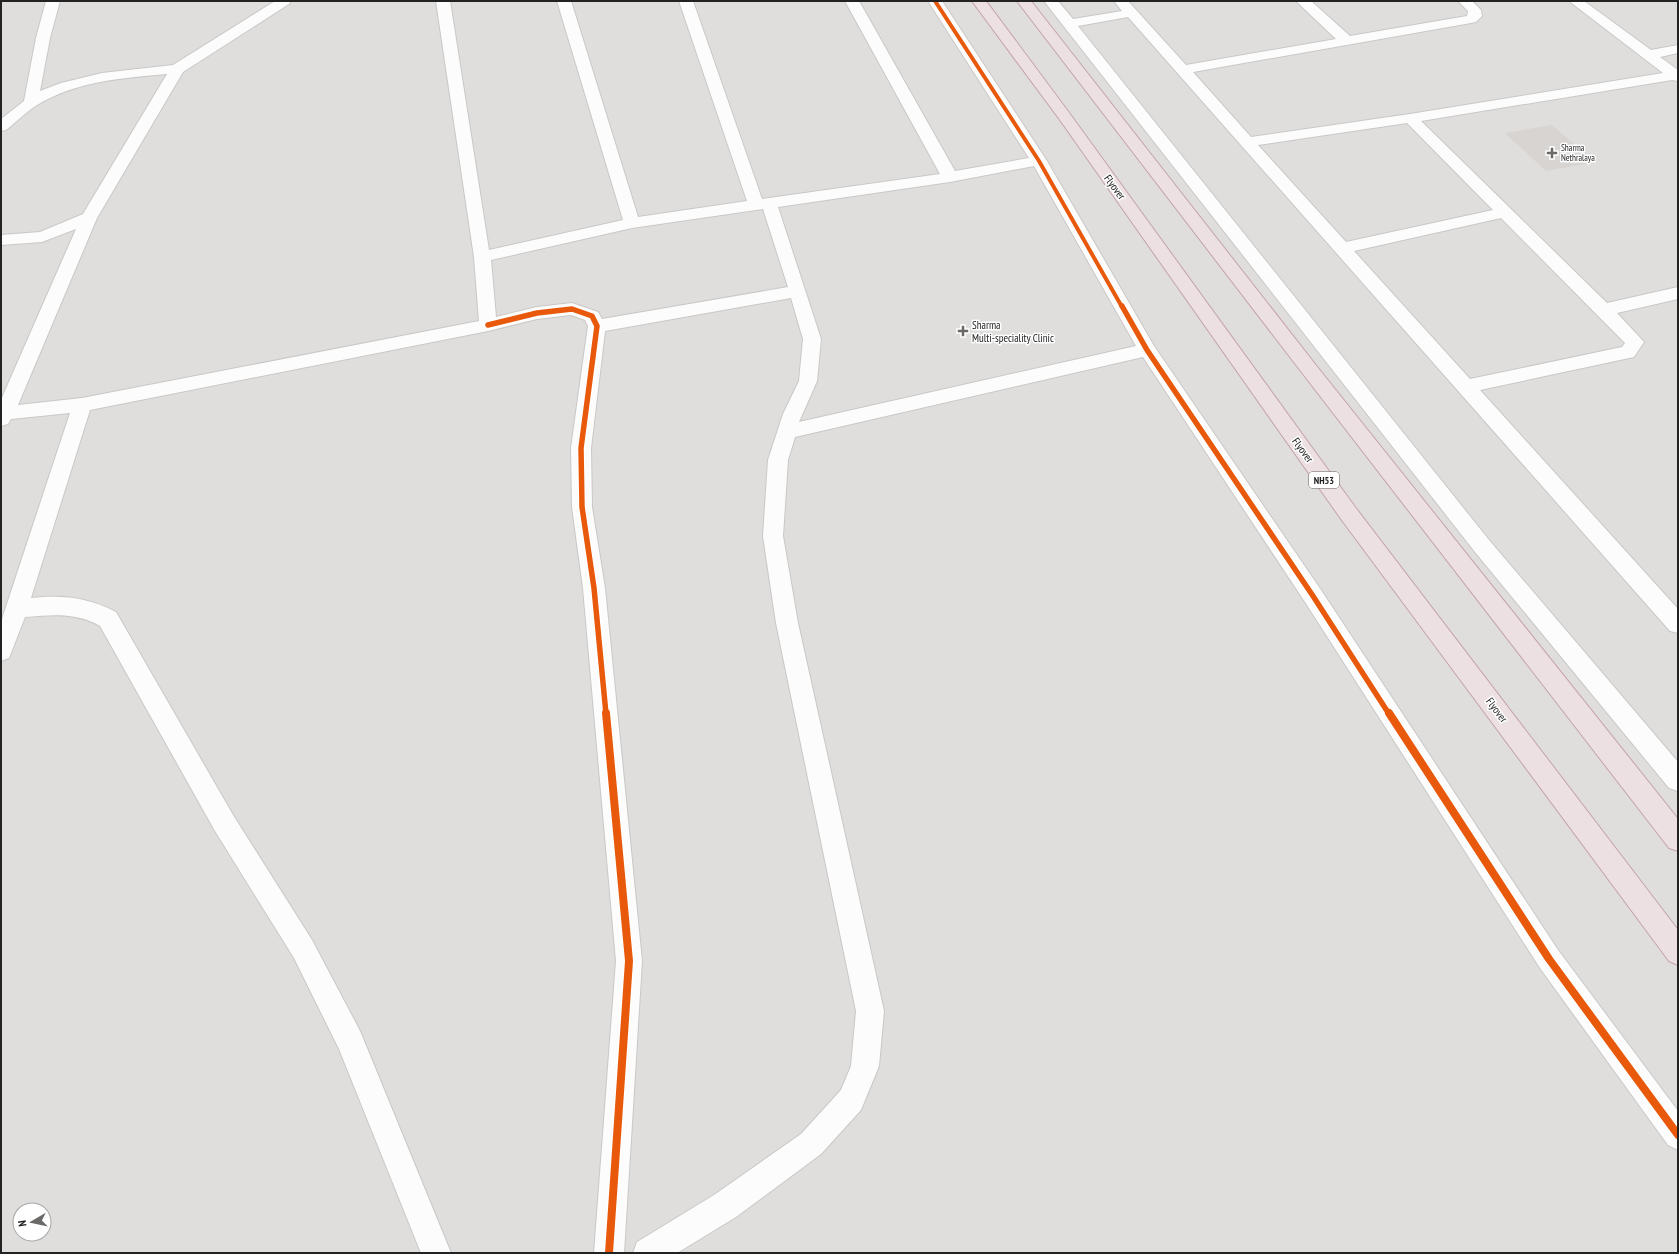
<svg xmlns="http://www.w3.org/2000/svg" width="1679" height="1254" font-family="'PT Sans Narrow',sans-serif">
<rect width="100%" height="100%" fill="#f0eeeb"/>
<path fill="#dfdedc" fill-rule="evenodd" d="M 1,1 L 1678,1 L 1678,1253 L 1,1253 ZM 20,1210 L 44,1210 L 44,1234 L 20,1234 Z"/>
<polygon fill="#d7d4d2" points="1552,125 1595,162 1546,171 1505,133"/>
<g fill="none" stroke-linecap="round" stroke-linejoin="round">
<defs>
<g id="minor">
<path d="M 46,1 L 60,1 L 50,38 L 40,91 L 61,83 L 102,73 L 173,65 L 275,1 L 291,1 L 289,4 L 183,72 L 97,218 L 18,405 L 82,398 L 479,321 L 474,257 L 436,1 L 450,1 L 489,250 L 623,220 L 557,1 L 571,1 L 638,217 L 747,201 L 679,1 L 693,1 L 762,199 L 940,174 L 845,1 L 859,1 L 955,171 L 1029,158 L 928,1 L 942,1 L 1047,161 L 1154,346 L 1321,590 L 1558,950 L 1678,1111 L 1678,1150 L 1668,1145 L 1540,968 L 1305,602 L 1143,357 L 795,437 L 788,460 L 783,536 L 798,623 L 884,1011 L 879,1066 L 861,1110 L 821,1154 L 736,1217 L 677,1253 L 633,1253 L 637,1242 L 714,1195 L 801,1134 L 841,1090 L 851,1066 L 856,1011 L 776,623 L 763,536 L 768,460 L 783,414 L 799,381 L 803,339 L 791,298 L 605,331 L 591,448 L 592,507 L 605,588 L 642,961 L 624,1253 L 594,1253 L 616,961 L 583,588 L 572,507 L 571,448 L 588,326 L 585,320 L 571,315 L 537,319 L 488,331 L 90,410 L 31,598 C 63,595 87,597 116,612 L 233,815 L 312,940 L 360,1031 L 451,1253 L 421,1253 L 339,1049 L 294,958 L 215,831 L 100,626 C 76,612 52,615 25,617 L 9,658 L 1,661 L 1,622 L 70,413 L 11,419 L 8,424 L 1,426 L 1,400 L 76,229 L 42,242 L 1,245 L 1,235 L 40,232 L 83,214 L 167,74 C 122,78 77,81 37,105 C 26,112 16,122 6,130 L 1,131 L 1,119 L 24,101 L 36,38 ZM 1034,166 L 1136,346 L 799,422 L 817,381 L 821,339 L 778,207 L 950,182 ZM 763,209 L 788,287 L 602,319 L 598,312 L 572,303 L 537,307 L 496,317 L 491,260 L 632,228 Z"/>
<path d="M 1044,1 L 1058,1 L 1073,19 L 1122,11 L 1114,1 L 1128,1 L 1186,65 L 1336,39 L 1296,1 L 1311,1 L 1350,36 L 1467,16 L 1468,11 L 1458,1 L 1472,1 L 1481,10 L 1482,16 L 1476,22 L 1471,23 L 1193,72 L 1251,137 L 1410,114 L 1663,73 L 1569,1 L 1584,1 L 1651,50 L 1678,45 L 1678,53 L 1660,57 L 1678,70 L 1678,81 L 1672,80 L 1421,121 L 1607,303 L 1678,287 L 1678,299 L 1617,313 L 1644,342 L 1634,357 L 1480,390 L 1678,609 L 1678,633 L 1670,631 L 1128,17 L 1078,26 L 1489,540 L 1678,762 L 1678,791 L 1669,788 L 1475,552 ZM 1407,123 L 1493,210 L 1346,242 L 1258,145 ZM 1501,218 L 1625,343 L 1622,347 L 1470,379 L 1354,251 Z"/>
</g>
<g id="highway">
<polygon points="972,1 986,1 1070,114 1355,507 1678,930 1678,965 1669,961 1341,519 1060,120"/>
<polygon points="1017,1 1031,1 1315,364 1678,819 1678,851 1669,848 1303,374"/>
</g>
</defs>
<use href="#minor" stroke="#c9c8c7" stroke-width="2"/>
<use href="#highway" stroke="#c5a2ac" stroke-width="2"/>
<use href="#minor" fill="#fdfcfc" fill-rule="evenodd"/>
<use href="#highway" fill="#ece0e2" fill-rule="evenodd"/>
<defs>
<polyline id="cycleway-far2" points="935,1 1039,161 1122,307"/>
<g id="cycleway-far1">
<polyline points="1122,306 1147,350 1313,596 1389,714"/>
<polyline points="488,325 537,313 572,309 592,316 597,326 581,448 582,507 594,588 606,714"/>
</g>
<g id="cycleway">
<polyline points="606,713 629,961 609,1253"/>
<polyline points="1389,713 1549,959 1678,1135"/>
</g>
</defs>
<use href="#cycleway-far2" stroke="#fff" stroke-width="5.5"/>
<use href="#cycleway-far1" stroke="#fff" stroke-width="8"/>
<use href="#cycleway" stroke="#fff" stroke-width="10"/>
<use href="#cycleway-far2" stroke="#e8590c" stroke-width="4"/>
<use href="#cycleway-far1" stroke="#e8590c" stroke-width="5.5"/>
<use href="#cycleway" stroke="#e8590c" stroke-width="8"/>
</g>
<g fill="#6a6968" stroke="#fff" stroke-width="1.5">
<path d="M1550 147h4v4h4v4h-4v4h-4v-4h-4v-4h4z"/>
<path d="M961 325h4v4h4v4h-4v4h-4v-4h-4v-4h4z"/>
</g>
<g text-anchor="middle" stroke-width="3" stroke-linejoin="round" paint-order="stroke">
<g font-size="9" fill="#222" stroke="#fff" text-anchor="start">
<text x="1561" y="151">Sharma<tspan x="1561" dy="10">Nethralaya</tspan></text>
</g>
<rect fill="#fff" stroke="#646464" stroke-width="1" x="1309" y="472" width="30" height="16" rx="3"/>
<g font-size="10" font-weight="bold" fill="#222">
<text x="1324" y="484">NH53</text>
</g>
<g font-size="11" fill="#222" stroke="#fff">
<text transform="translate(1115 187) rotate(54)" y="4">Flyover</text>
<text transform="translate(1303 450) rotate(54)" y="4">Flyover</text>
<text transform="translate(1497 710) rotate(53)" y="4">Flyover</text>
</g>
<g font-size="11" fill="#222" stroke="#fff" text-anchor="start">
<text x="972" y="329">Sharma<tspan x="972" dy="13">Multi-speciality Clinic</tspan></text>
</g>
</g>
<rect width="1679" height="1254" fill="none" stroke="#222222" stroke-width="4"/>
<g transform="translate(32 1222) rotate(261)"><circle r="19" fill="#ffffff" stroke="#a7a7a7"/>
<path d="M0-3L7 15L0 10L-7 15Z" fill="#6a6968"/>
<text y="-6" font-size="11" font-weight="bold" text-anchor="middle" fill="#222222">N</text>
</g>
</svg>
